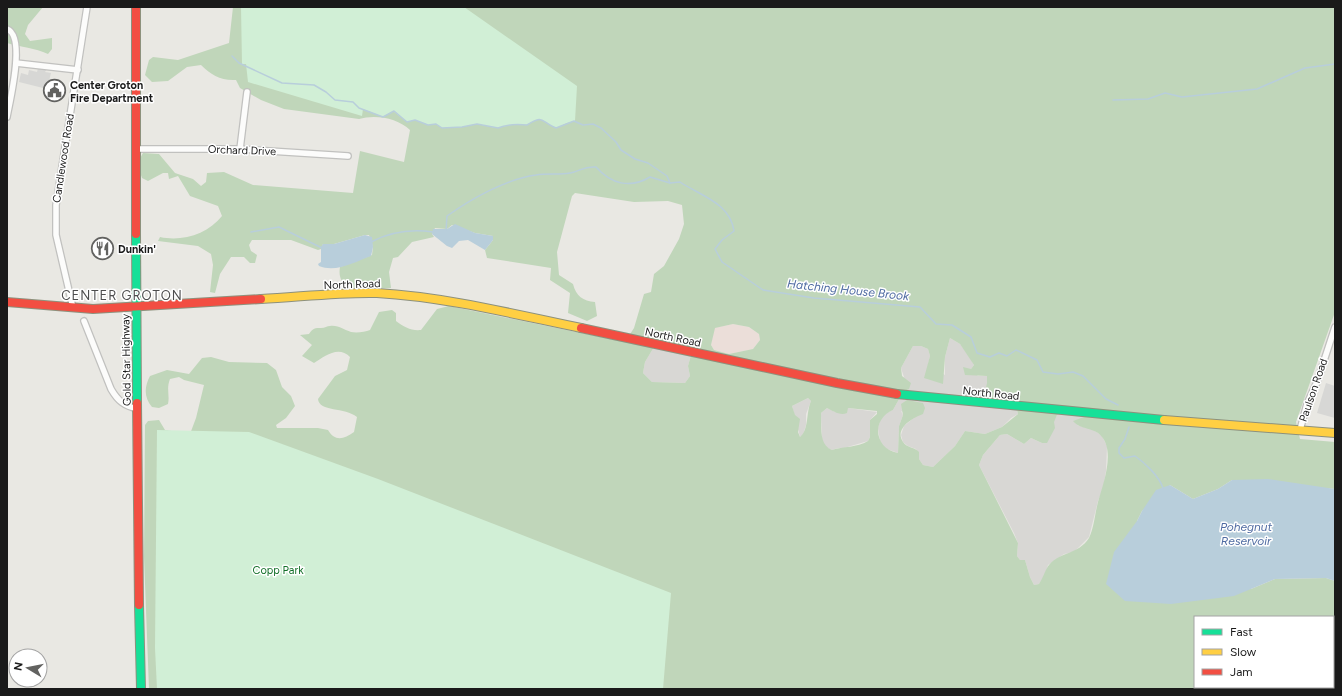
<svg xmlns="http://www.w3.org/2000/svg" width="1342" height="696" font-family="Figtree,sans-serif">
<rect width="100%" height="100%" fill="#e9e8e3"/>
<g fill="#d8d7d4">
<polygon points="950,338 960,344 969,356 974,365 971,369 978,376 987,376 987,383 1017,410 1018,414 1011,418 1002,427 985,434 965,431 955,446 933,467 923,465 919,459 916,449 908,446 903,442 901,435 904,426 915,417 901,411 903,415 899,426 898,453 884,448 880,441 878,428 881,418 886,413 893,410 903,392 905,380 901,368 913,346 921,346 928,349 930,356 928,365 945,375 945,357"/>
<polygon points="654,347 691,355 688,366 690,376 685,383 652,382 643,373 645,362"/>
<polygon points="808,398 811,401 806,414 806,425 803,435 800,437 792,406"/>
<polygon points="827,408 835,412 848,408 877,412 870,420 870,437 868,441 844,448 838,448 832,450 827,448 822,441 821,413"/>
<polygon points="1061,413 1085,416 1077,425 1094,430 1102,436 1107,446 1106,471 1103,489 1098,501 1089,537 1074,552 1064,554 1048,565 1045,575 1039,584 1034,585 1030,577 1025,560 1020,560 1017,556 1018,543 1014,533 979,465 983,455 1000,435 1007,434 1024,444 1031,438 1042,443 1057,415"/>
</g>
<polygon fill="#ebded9" points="733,324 749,327 759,334 760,340 753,349 729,354 714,350 711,345 714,328"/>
<g fill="#c0d6ba" fill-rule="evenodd">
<path d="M 7,7 L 43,7 L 28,25 L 25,34 L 30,41 L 52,38 L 52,49 L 48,54 C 35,48 21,47 7,43 Z"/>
<path d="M 233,7 L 1335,7 L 1335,312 L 1296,422 L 1300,439 L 1335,442 L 1335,489 L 1232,480 L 1218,489 L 1193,499 L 1170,485 L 1142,511 L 1137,521 L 1251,589 L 1275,579 L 1326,578 L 1335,581 L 1335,689 L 1309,689 L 1306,687 L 1333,687 L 1333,617 L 1195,617 L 1195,687 L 1278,687 L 1283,689 L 149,689 L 144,557 L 145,425 L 148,421 L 159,420 L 165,430 L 190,434 L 196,418 L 204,385 L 184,380 L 179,377 L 170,379 C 166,389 170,395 168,404 L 159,408 L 152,407 C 144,398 144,387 150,376 L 167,370 L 189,374 L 202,358 L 211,357 L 229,362 L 267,363 L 276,370 L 282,387 L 291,396 L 295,406 L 286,418 L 276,425 L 277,428 L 318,428 L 328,430 C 335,442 344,439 354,432 L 357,417 C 345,407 319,412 318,399 L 335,376 L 347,370 L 350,357 C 338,345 324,357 314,363 L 302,356 L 312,345 L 300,335 L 309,334 C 313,328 315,328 321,328 C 325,328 327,326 330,326 C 339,325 344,330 351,332 C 357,333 365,332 370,330 L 379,312 L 392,310 L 396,313 L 396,321 C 404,327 411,331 421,330 L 437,309 L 449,306 L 625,342 L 634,328 L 644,294 L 651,292 L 654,274 L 664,266 L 679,239 L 684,224 L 682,205 L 668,201 L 634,202 L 575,193 L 572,196 L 557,252 L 559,275 L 573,284 C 576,296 583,301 595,302 L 597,316 L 587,321 L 568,313 L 570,293 L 550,280 L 551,268 L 487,258 L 485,250 L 493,240 L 493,236 L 475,233 L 452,225 L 447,229 L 435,228 L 432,234 L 434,237 L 412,242 L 398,257 L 393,258 L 389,272 L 391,288 C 373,288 335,296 340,267 L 372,255 L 373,247 L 369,235 L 365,235 L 334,244 L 323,244 L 321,249 L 318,250 L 291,240 L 252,240 L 249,245 L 251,251 L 257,255 L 255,263 L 250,263 L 244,257 L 231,257 L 220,274 L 215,293 L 210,292 L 213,265 L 211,254 L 198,246 L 158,241 L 160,237 C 182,242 208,234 222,216 L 218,206 L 190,196 L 178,176 L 169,179 L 168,173 L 163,173 L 148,181 L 142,178 C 139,170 138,160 143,153 L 159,154 L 175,173 L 193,179 L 201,186 L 206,182 L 207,173 L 224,172 L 253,185 L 353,193 L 360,151 L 404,162 L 410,130 C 398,118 375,114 359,119 L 284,109 L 261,100 L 240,88 L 236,80 C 221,81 211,75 201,65 L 187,67 L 168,81 L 152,82 L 145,75 L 149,60 L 153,57 L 178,60 L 229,43 ZM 733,324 L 749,327 L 759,334 L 760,340 L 753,349 L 729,354 L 714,350 L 711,345 L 715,328 ZM 950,338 L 960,344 L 974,365 L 971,369 L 963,367 L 965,375 L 987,376 L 987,383 L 984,397 L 1017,410 L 1018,414 L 1002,427 L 985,434 L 965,431 L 955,446 L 933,467 L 923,465 L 919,459 L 919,452 C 915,447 907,448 903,442 C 894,429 912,418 923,414 L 925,408 L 923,403 L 907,400 L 901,404 L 903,415 L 899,426 L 898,453 C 874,449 871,419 893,410 L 903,392 L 909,389 L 911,383 L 902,376 L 901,368 L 913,346 L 921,346 L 928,349 L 930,356 L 924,378 L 943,384 L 945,357 ZM 654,347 L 691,355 L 688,366 L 690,376 L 685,383 L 652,382 L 643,373 L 645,362 ZM 808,398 L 811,401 C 806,412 809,430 800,437 L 798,432 L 800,419 L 795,415 L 792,406 ZM 827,408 C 833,411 840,416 847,413 L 848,408 L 877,411 L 877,414 L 870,420 L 870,437 L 868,441 C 857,448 843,446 832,450 C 818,444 822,426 821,413 ZM 1061,413 L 1084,417 L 1073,421 C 1080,430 1095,427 1102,437 C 1115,453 1103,484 1098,502 C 1095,513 1094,528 1089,538 C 1078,555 1061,551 1049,565 C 1046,568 1043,578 1039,584 L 1034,585 L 1030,577 L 1025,560 L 1020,560 L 1017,556 L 1018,543 L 979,465 L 983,455 L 1000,435 L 1007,434 L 1024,444 L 1031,438 L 1042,443 L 1047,443 L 1055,428 L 1054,422 L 1057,415 Z"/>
</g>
<g fill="#d1efd6">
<path d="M 241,7 L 464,7 L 577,86 L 575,121 L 567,123 L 556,128 C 540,122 545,114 527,125 L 516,124 L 496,128 L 477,124 L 462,127 L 442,128 L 436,124 L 428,125 L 415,120 L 407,122 L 393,111 L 383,117 L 363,109 L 362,116 L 248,82 L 246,64 L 242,64 Z"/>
<polygon points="157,430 249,432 378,479 671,593 663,689 157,689 155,648"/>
</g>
<g fill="#d7d7d5">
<polygon points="38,68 47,69 45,72 51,73 47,89 19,82 21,73 28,75 29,70 37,72"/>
<polygon points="1326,383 1335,386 1335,418 1317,413"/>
</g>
<g fill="#b8cedb">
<polygon points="455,224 475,233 493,236 493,240 485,250 468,240 459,241 452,248 447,246 432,234 433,229 447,229"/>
<path d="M 365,235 L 372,237 L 373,247 L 371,256 C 355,262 336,273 319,266 L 318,264 L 321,262 L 321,247 L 323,244 L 334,244 Z"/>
<polygon points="1268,479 1335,489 1335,581 1326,578 1275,579 1234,596 1171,604 1125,601 1106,584 1114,552 1137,521 1142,511 1156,490 1170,485 1193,499 1218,489 1232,480"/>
</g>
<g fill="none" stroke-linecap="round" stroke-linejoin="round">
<g stroke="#b8cedb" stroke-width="1.5">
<path d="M 232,56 L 239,63 L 282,83 L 314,85 L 326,92 L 335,100 L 353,102 L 359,108 L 383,117 L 394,111 L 407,122 L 415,120 L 428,125 L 436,124 L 442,128 L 462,127 L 477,124 L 498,128 C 507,124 517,124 527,125 C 545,114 540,122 556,128 L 574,121 L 583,125 L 593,124 L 601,128 L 616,142 L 621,150 L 635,159 L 648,163 L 667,176 L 670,183"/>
<polyline points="1113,100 1148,99 1165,93 1182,97 1257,89 1305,68 1335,64"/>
<path d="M 446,231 L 447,216 C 471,199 506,179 536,175 C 547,173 559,175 570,173 C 581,171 583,166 596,167 C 611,184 630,189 650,177 L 670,183 L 680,182 C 701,196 730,203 734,231 L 722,240 L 715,249 L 722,262 L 763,290 L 814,298 L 920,307 L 936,324 L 952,325 L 971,337 L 977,353 L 990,357 L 999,353 L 1007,356 L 1016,350 L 1037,360 L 1043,372 L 1058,374 L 1073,372 L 1083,376 L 1106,399 L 1118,405"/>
<polyline points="251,232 279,227 322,248"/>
<path d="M 371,242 C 390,232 412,229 433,232"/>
<path d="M 1129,427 L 1125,439 L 1119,448 L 1119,453 L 1124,458 L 1135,456 C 1145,463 1159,476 1163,488"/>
</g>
<defs>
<g id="street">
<path d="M 7,29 C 26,36 10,100 7,117"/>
<polyline points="16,63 78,70"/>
<polyline points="136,149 240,149 348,156"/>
<polyline points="240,149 247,92"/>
<polyline points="73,308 56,235 56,205 87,7"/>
<path d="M 84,321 L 111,389 C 118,401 124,406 138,409"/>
<polyline points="1300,430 1307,404 1317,382 1335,327"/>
</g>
<g id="fast">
<polyline points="136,234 137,403"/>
<polyline points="897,394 1164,420"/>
<polyline points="139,605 141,689"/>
</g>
<g id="slow">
<path d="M 261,299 C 300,297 339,292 377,293 C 446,297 513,314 581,328"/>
<polyline points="1164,420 1335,433"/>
</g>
<g id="jam">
<polyline points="136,7 136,234"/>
<polyline points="7,302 93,309 261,299"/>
<polyline points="581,328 837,383 897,394"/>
<polyline points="137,403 139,605"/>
</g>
</defs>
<use href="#street" stroke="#c1c1bf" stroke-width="8"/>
<use href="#fast" stroke="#8d917d" stroke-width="10"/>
<use href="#slow" stroke="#8d917d" stroke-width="10"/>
<use href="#jam" stroke="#8d917d" stroke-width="10"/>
<use href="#street" stroke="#fcfcfb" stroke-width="5.5"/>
<use href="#fast" stroke="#16e098" stroke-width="8"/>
<use href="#slow" stroke="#ffcf43" stroke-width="8"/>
<use href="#jam" stroke="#f24e42" stroke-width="8"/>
</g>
<defs>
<symbol id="civic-ring" viewBox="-11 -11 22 22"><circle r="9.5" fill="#fff" stroke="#626260" stroke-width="1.5"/><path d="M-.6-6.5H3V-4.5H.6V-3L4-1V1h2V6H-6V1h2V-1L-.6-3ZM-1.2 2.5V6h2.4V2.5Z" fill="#626260"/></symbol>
<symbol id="restaurant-ring" viewBox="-11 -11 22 22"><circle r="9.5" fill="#fff" stroke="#626260" stroke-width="1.5"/><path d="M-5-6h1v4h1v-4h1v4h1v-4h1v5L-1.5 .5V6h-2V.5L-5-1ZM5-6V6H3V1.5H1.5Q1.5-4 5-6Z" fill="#626260"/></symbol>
</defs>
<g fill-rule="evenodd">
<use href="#civic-ring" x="42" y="78" width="25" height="25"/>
<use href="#restaurant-ring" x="90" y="236" width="25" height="25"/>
</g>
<g text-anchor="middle" stroke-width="3" stroke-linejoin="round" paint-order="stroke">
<g font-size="11" font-weight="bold" fill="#1a1a1a" stroke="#fff" text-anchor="start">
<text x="70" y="89">Center Groton<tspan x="70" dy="13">Fire Department</tspan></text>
<text x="118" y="253">Dunkin'</text>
</g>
<g font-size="11" fill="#1a1a1a" stroke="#fff">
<text transform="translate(242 150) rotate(2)" y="4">Orchard Drive</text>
<text transform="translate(63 158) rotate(-81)" y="4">Candlewood Road</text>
<text transform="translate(352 284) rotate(-2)" y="4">North Road</text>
<text transform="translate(673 337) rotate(12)" y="4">North Road</text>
<text transform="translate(126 360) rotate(-91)" y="4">Gold Star Highway</text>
<text transform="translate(1313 390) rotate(-71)" y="4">Paulson Road</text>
<text transform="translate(991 393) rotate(6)" y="4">North Road</text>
</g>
<g font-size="11" fill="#126f28" stroke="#fff">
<text x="278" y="574">Copp Park</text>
</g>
<g font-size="12" font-style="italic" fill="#4f6ba2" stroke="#fff">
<text transform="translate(848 290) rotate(6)" y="4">Hatching House Brook</text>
<text x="1246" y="531">Pohegnut<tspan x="1246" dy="14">Reservoir</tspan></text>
</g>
<g font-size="13" letter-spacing="1" fill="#4d4d4d" stroke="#fff">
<text x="122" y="300">CENTER GROTON</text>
</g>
</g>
<rect width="1342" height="696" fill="none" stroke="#1a1a1a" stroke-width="16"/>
<rect x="1194" y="616" width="140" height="72" fill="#ffffff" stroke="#a3a3a3"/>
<rect x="1202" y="629" width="20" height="6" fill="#16e098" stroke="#a3a3a3"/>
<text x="1230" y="636" font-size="12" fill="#1a1a1a">Fast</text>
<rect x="1202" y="649" width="20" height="6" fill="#ffcf43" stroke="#a3a3a3"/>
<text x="1230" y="656" font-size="12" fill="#1a1a1a">Slow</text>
<rect x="1202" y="669" width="20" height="6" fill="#f24e42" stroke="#a3a3a3"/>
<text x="1230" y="676" font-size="12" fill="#1a1a1a">Jam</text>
<g transform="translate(28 668) rotate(280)"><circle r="19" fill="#ffffff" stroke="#a3a3a3"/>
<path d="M0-3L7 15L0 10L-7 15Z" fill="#626260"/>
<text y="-6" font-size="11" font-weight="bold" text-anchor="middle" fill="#1a1a1a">N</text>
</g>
</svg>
